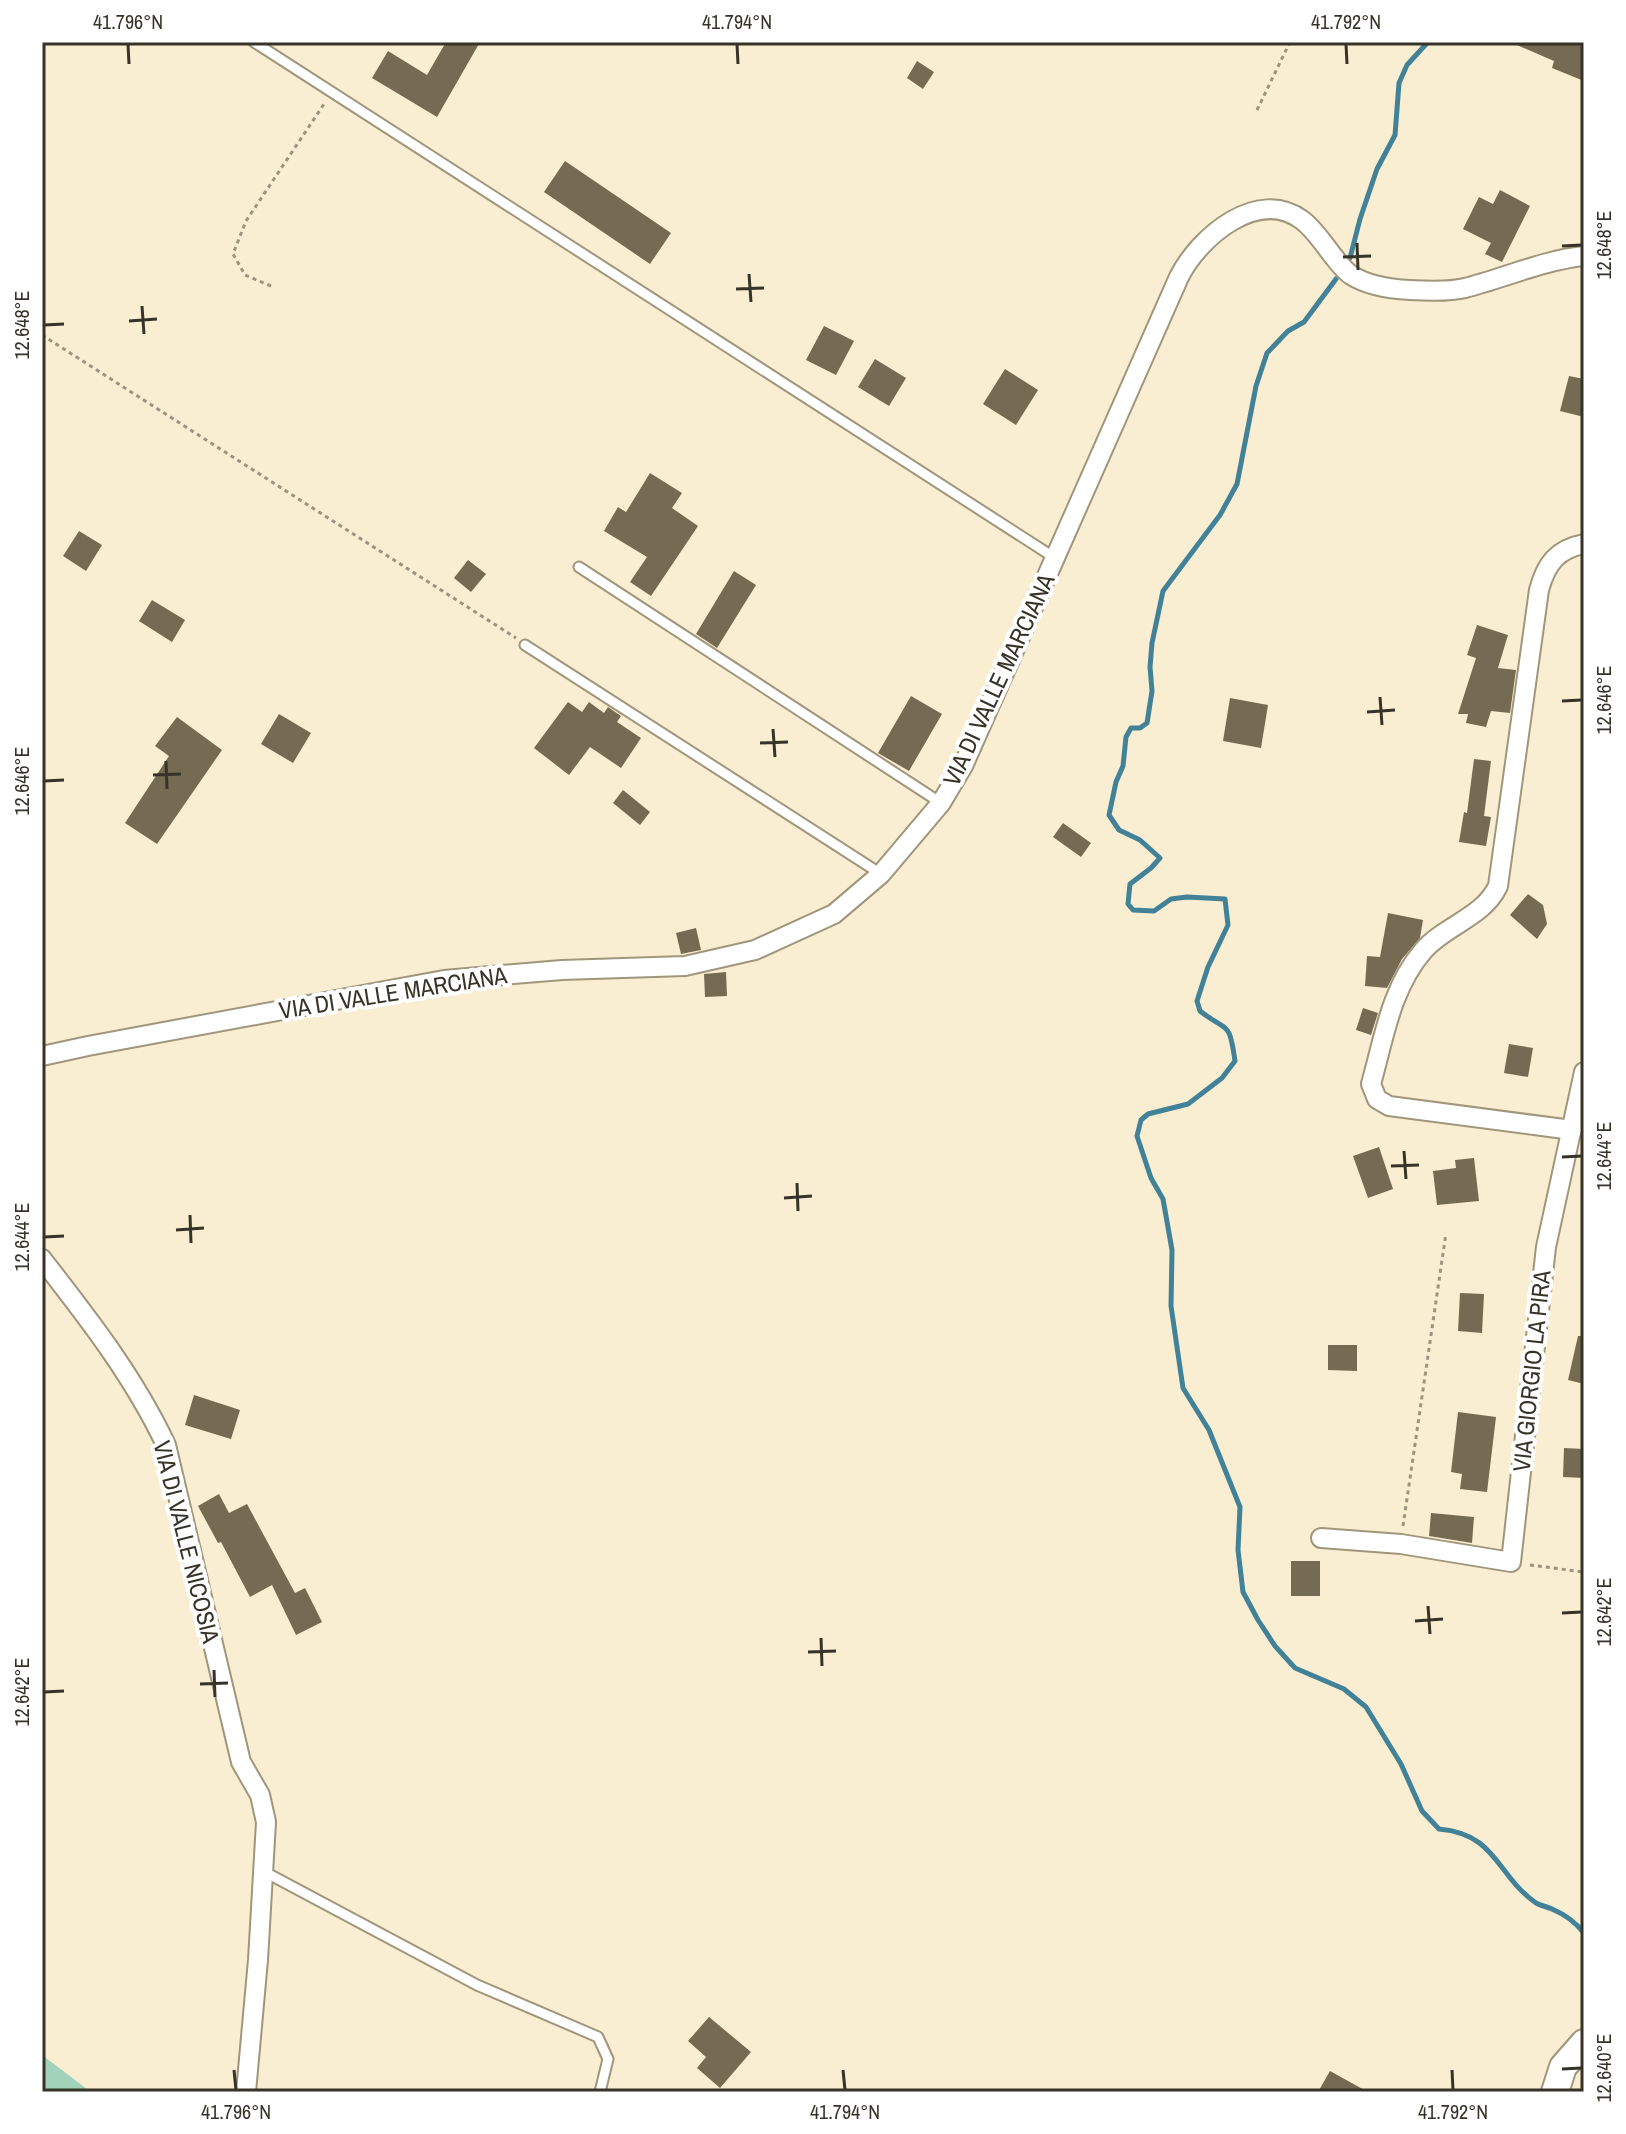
<svg xmlns="http://www.w3.org/2000/svg" width="1626" height="2134" font-family="'Archivo Narrow',sans-serif">
<rect width="100%" height="100%" fill="#f9eed2"/>
<polygon fill="#a0d3b9" points="42,2055 91,2092 42,2092"/>
<g fill="none" stroke-linecap="round" stroke-linejoin="round">
<g stroke="#428299" stroke-width="5">
<polyline points="1350,258 1360,219 1377,169 1395,135 1399,83 1407,65 1428,42"/>
<path d="M 1336,279 L 1304,322 L 1288,331 L 1267,353 L 1256,386 L 1237,484 L 1220,515 L 1163,591 L 1152,643 L 1150,667 L 1152,691 L 1147,723 L 1140,728 L 1131,728 L 1126,737 L 1123,766 L 1116,782 L 1109,815 L 1119,830 L 1140,840 L 1160,858 L 1151,868 L 1130,884 L 1128,904 L 1133,910 L 1154,911 L 1171,899 L 1187,897 L 1225,899 L 1228,925 L 1208,967 L 1197,1001 L 1200,1011 C 1228,1033 1229,1019 1235,1061 L 1222,1078 L 1188,1104 L 1148,1114 L 1141,1120 L 1137,1136 L 1151,1178 L 1163,1199 L 1172,1250 L 1171,1306 L 1183,1388 L 1209,1430 L 1240,1507 L 1238,1550 L 1243,1592 L 1258,1620 L 1275,1646 L 1295,1668 L 1344,1689 L 1366,1707 L 1401,1764 L 1422,1811 L 1439,1829 C 1497,1834 1496,1875 1536,1903 C 1541,1906 1549,1907 1554,1910 C 1566,1915 1576,1923 1584,1933"/>
</g>
</g>
<g fill="#756b52">
<polygon points="446,42 480,42 437,117 372,78 388,51 427,75"/>
<polygon points="1510,42 1584,42 1584,81 1552,68 1554,61"/>
<polygon points="917,61 934,72 923,89 907,78"/>
<polygon points="565,161 671,233 650,264 544,192"/>
<polygon points="1500,190 1530,206 1502,262 1485,254 1491,243 1463,229 1479,197 1493,204"/>
<polygon points="824,326 854,341 836,375 806,360"/>
<polygon points="875,359 906,378 889,406 858,387"/>
<polygon points="1005,369 1038,390 1016,425 983,404"/>
<polygon points="1569,376 1584,379 1584,417 1560,411"/>
<polygon points="650,473 682,493 672,508 698,526 651,596 630,582 647,557 604,531 618,507 626,512"/>
<polygon points="79,531 102,545 86,571 63,556"/>
<polygon points="468,560 486,574 471,592 454,578"/>
<polygon points="734,571 756,585 717,648 696,634"/>
<polygon points="152,600 185,620 172,642 139,621"/>
<polygon points="1477,625 1508,635 1498,668 1516,670 1510,713 1491,711 1486,727 1466,723 1468,714 1458,714 1476,658 1467,655"/>
<polygon points="911,696 942,714 909,771 878,753"/>
<polygon points="1230,698 1268,705 1261,748 1223,741"/>
<polygon points="568,702 582,712 589,702 604,713 608,707 621,716 617,722 641,738 621,768 590,747 569,775 534,748"/>
<polygon points="279,714 311,733 293,763 261,744"/>
<polygon points="177,717 222,750 157,844 125,823 169,756 155,746"/>
<polygon points="1474,759 1491,761 1484,816 1491,817 1486,846 1459,842 1464,812 1467,813"/>
<polygon points="623,790 650,812 640,825 613,803"/>
<polygon points="1063,823 1091,843 1081,857 1053,837"/>
<polygon points="1528,894 1543,905 1547,924 1537,939 1510,915"/>
<polygon points="1388,913 1423,920 1420,938 1402,959 1387,988 1365,986 1367,956 1380,957"/>
<polygon points="696,928 701,950 681,954 676,933"/>
<polygon points="726,972 727,996 705,997 704,974"/>
<polygon points="1363,1008 1378,1013 1371,1035 1356,1030"/>
<polygon points="1509,1044 1533,1048 1528,1077 1504,1073"/>
<polygon points="1379,1147 1393,1189 1368,1198 1353,1156"/>
<polygon points="1474,1158 1479,1201 1437,1205 1433,1171 1456,1168 1455,1160"/>
<polygon points="1460,1293 1484,1294 1482,1333 1458,1331"/>
<polygon points="1578,1336 1584,1336 1584,1384 1568,1380"/>
<polygon points="1328,1345 1357,1345 1357,1371 1328,1370"/>
<polygon points="194,1395 240,1410 231,1439 185,1425"/>
<polygon points="1458,1412 1496,1417 1487,1492 1460,1489 1462,1474 1451,1472"/>
<polygon points="1564,1448 1584,1449 1584,1478 1563,1477"/>
<polygon points="219,1494 229,1513 247,1504 295,1593 305,1588 322,1622 296,1635 272,1585 250,1597 221,1542 218,1543 198,1506"/>
<polygon points="1431,1513 1474,1517 1472,1543 1429,1536"/>
<rect x="1291" y="1561" width="29" height="35"/>
<polygon points="709,2017 751,2052 720,2088 697,2068 706,2057 688,2041"/>
<polygon points="1330,2071 1368,2092 1318,2092"/>
</g>
<g fill="none" stroke-linecap="round" stroke-linejoin="round">
<defs>
<g id="lane">
<polyline points="254,42 1055,558"/>
<polyline points="579,567 941,803"/>
<polyline points="525,645 881,874"/>
<polyline points="263,1871 477,1985 598,2037 608,2059 600,2092"/>
</g>
<g id="street">
<path d="M 42,1056 L 88,1046 L 444,980 L 562,970 L 685,966 L 755,950 L 834,914 L 881,874 L 941,803 L 963,766 L 1179,277 C 1199,237 1258,187 1302,220 C 1320,233 1335,264 1351,275 C 1368,286 1390,289 1410,290 C 1427,291 1449,292 1465,288 C 1504,278 1544,260 1584,256"/>
<path d="M 1572,1130 L 1389,1106 L 1377,1099 L 1371,1084 C 1384,1038 1391,988 1423,951 C 1445,925 1483,918 1498,886 L 1539,590 C 1546,564 1557,549 1584,544"/>
<path d="M 42,1259 C 88,1318 134,1377 166,1445 L 241,1762 L 260,1795 L 266,1822 L 258,1960 L 246,2092"/>
<polyline points="1321,1538 1401,1544 1511,1562 1546,1247 1584,1072"/>
</g>
<polyline id="secondary" points="1555,2092 1563,2067 1584,2043"/>
</defs>
<use href="#lane" stroke="#a0967c" stroke-width="13"/>
<use href="#street" stroke="#a0967c" stroke-width="22"/>
<use href="#secondary" stroke="#a0967c" stroke-width="30"/>
<g stroke="#9b9480" stroke-width="3" stroke-dasharray="4 4" stroke-linecap="butt">
<polyline points="1257,110 1290,42"/>
<polyline points="271,286 245,275 233,254 246,221 324,104"/>
<polyline points="42,335 516,638"/>
<polyline points="1403,1526 1446,1233"/>
<polyline points="1530,1565 1584,1572"/>
</g>
<use href="#lane" stroke="#fff" stroke-width="9"/>
<use href="#street" stroke="#fff" stroke-width="18"/>
<use href="#secondary" stroke="#fff" stroke-width="26"/>
</g>
<path fill="none" stroke="#373328" stroke-width="3" d="M 128,44 L 129,64M 737,44 L 738,64M 1346,44 L 1347,64M 1357,243 L 1358,270M 1562,246 L 1582,245M 1343,257 L 1371,256M 749,274 L 751,302M 736,289 L 764,288M 142,306 L 144,334M 129,321 L 157,319M 44,325 L 64,324M 1380,697 L 1382,725M 1562,701 L 1582,700M 1367,712 L 1395,710M 773,729 L 775,757M 760,743 L 788,742M 166,761 L 167,789M 153,775 L 181,774M 44,781 L 64,780M 1404,1151 L 1406,1179M 1562,1157 L 1582,1156M 1391,1166 L 1419,1165M 797,1183 L 798,1211M 784,1198 L 812,1196M 190,1215 L 191,1243M 176,1230 L 204,1228M 44,1237 L 64,1236M 1428,1606 L 1430,1634M 1562,1613 L 1582,1612M 1415,1621 L 1443,1619M 821,1638 L 822,1666M 808,1652 L 836,1651M 214,1670 L 215,1697M 200,1684 L 228,1683M 44,1692 L 64,1691M 1562,2069 L 1582,2068M 234,2070 L 236,2090M 843,2070 L 845,2090M 1452,2070 L 1453,2090"/>
<g text-anchor="middle" stroke-width="8" stroke-linejoin="round" paint-order="stroke">
<g font-size="24" fill="#373328" stroke="#fff">
<text transform="translate(999 680) rotate(-65)" y="8">VIA DI VALLE MARCIANA</text>
<text transform="translate(393 993) rotate(-9)" y="8">VIA DI VALLE MARCIANA</text>
<text transform="translate(1532 1371) rotate(-84)" y="8">VIA GIORGIO LA PIRA</text>
<text transform="translate(186 1542) rotate(76)" y="8">VIA DI VALLE NICOSIA</text>
</g>
</g>
<rect width="1626" height="2134" fill="none" stroke="#ffffff" stroke-width="88"/>
<rect x="44" y="44" width="1538" height="2046" fill="none" stroke="#373328" stroke-width="3"/>
<g font-size="20" text-anchor="middle" fill="#373328">
<text x="128" y="29">41.796°N</text>
<text x="737" y="29">41.794°N</text>
<text x="1346" y="29">41.792°N</text>
<text transform="translate(1604 245) rotate(-90)" y="7">12.648°E</text>
<text transform="translate(22 325) rotate(-90)" y="7">12.648°E</text>
<text transform="translate(1604 700) rotate(-90)" y="7">12.646°E</text>
<text transform="translate(22 781) rotate(-90)" y="7">12.646°E</text>
<text transform="translate(1604 1156) rotate(-90)" y="7">12.644°E</text>
<text transform="translate(22 1237) rotate(-90)" y="7">12.644°E</text>
<text transform="translate(1604 1612) rotate(-90)" y="7">12.642°E</text>
<text transform="translate(22 1692) rotate(-90)" y="7">12.642°E</text>
<text transform="translate(1604 2068) rotate(-90)" y="7">12.640°E</text>
<text x="236" y="2119">41.796°N</text>
<text x="845" y="2119">41.794°N</text>
<text x="1453" y="2119">41.792°N</text>
</g>
</svg>
